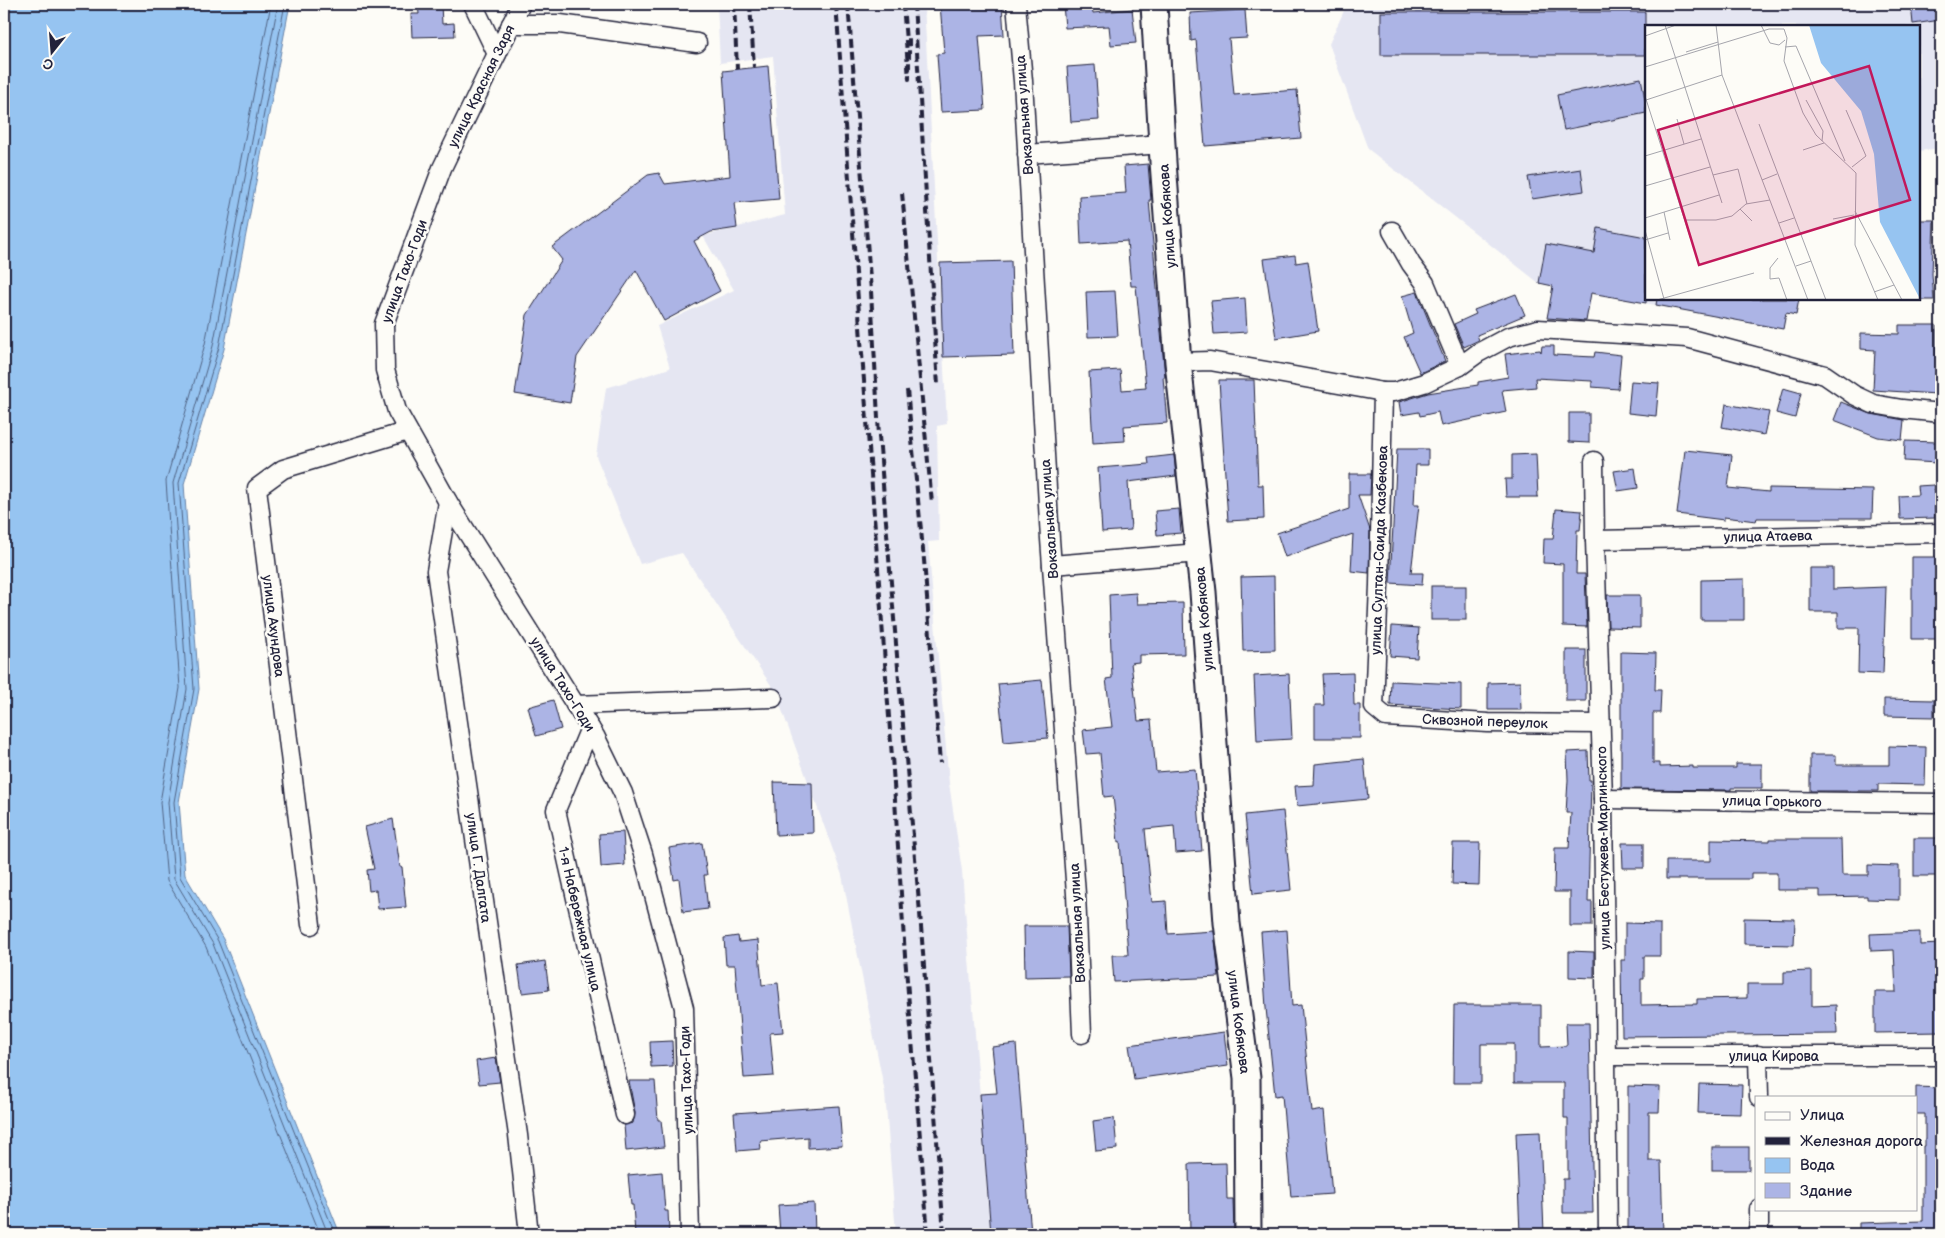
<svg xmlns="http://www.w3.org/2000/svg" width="1945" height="1238" font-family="'Balsamiq Sans',sans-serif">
<rect width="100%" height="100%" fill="#fdfcf7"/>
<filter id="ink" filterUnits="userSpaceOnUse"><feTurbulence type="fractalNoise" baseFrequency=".02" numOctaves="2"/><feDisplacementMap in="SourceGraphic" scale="10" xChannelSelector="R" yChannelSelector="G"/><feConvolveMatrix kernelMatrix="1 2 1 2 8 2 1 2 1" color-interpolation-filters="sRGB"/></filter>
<g filter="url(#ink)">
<g fill="#e5e6f2">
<polygon points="717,4 924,4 947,424 937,426 939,541 928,542 949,783 962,871 991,1234 896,1234 885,1093 842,875 775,691 682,553 640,564 596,456 606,388 670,368 657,326 734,290 703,236 785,215 773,56 720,63"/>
<polygon points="1347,4 1941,4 1941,148 1919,151 1919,26 1646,26 1646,299 1799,299 1796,315 1786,313 1783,329 1539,283 1368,149 1329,44"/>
</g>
<polygon fill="#96c4f1" stroke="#6883a8" points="4,4 290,4 224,349 184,484 199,689 179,802 185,875 223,939 340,1234 4,1234"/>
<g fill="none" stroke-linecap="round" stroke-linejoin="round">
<g stroke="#506384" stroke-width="1">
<polyline points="271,4 205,344 166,481 180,688 160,802 167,881 206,947 320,1234"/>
<polyline points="278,4 213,346 173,483 187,689 168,802 174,879 213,944 328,1234"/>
<polyline points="285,4 219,347 179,483 194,689 174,802 180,877 218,941 335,1234"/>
</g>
</g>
<g fill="#acb4e5" stroke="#22223b">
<polygon points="418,4 441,4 442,24 454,23 455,36 412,37 411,14 419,14"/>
<polygon points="940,4 1002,4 1004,35 979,36 985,110 941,112 937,54 944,53"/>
<polygon points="1063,4 1092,4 1093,13 1132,9 1136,43 1111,45 1109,26 1065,28"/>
<polygon points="1911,4 1941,4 1941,20 1913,24"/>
<polygon points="1245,10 1247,38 1229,39 1234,95 1297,90 1301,138 1205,146 1196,40 1191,41 1190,13"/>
<rect x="1381" y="12" width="264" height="43"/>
<polygon points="1095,65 1099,120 1071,122 1067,67"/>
<polygon points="768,66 779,199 734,203 737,228 711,232 694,241 720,291 664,321 636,270 577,357 570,403 515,394 527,315 562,260 552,247 648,175 659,173 665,184 730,176 723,71"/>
<polygon points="1641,78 1646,104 1646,113 1564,130 1557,95"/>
<polygon points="1148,164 1151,200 1149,200 1165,377 1163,377 1167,423 1124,426 1125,441 1093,443 1089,372 1120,370 1122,390 1146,388 1136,286 1131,286 1127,241 1081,244 1079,196 1126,193 1124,166"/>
<polygon points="1581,169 1584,191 1532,199 1528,177"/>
<polygon points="1919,220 1934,220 1932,274 1934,300 1919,300"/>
<polygon points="1598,228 1646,237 1646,303 1591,293 1586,321 1547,318 1553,286 1539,283 1546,244 1594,253"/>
<polygon points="1295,255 1296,263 1308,261 1318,331 1276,338 1264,259"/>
<polygon points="1011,261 1014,355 943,357 940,263"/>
<polygon points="1115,291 1118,336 1088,337 1086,292"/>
<polygon points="1417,292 1445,361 1420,373 1404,337 1413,333 1402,296"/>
<polygon points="1516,294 1525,315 1477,335 1479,340 1464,347 1454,324 1476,314 1474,310"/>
<polygon points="1245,298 1247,332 1214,334 1211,301"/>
<polygon points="1657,299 1799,299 1796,315 1786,313 1783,329 1656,305"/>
<polygon points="1899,325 1936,325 1936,365 1939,365 1937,394 1873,390 1875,350 1861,349 1861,333 1899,334"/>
<polygon points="1542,346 1554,346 1554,355 1594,357 1595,352 1621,355 1618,389 1592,387 1592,381 1535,378 1536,387 1502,390 1506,412 1441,426 1438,412 1420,416 1419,412 1401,415 1399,402 1428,393 1478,385 1478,382 1508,377 1505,354 1540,350 1541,352"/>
<polygon points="1219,380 1254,380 1258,485 1263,485 1264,519 1228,521"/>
<polygon points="1631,381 1659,383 1656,416 1628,413"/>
<polygon points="1783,388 1801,393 1795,418 1776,413"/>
<polygon points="1841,402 1871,414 1904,420 1902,440 1878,437 1834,420"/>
<polygon points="1726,404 1769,412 1764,435 1722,427"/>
<polygon points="1569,413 1589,413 1589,443 1569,442"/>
<polygon points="1905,441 1938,442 1937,463 1904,461"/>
<polygon points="1397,449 1428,449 1428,465 1416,465 1414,505 1419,505 1411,573 1423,573 1422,585 1390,583"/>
<polygon points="1685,450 1732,455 1728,488 1769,492 1769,488 1873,490 1872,518 1757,518 1756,521 1724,517 1724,520 1677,514"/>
<polygon points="1536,454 1538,497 1506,497 1505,479 1512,479 1512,455"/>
<polygon points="1174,455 1176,476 1128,482 1131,530 1102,532 1098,468 1149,464 1148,458"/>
<polygon points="1635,468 1638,488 1618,491 1614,471"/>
<polygon points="1349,474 1371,474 1370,495 1358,495 1370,530 1369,573 1351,571 1353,534 1285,557 1277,533 1349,509"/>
<polygon points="1934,485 1935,518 1900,519 1899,496 1918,495 1917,486"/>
<polygon points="1179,509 1181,533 1157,535 1155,511"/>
<polygon points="1556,509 1582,511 1580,530 1577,530 1576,574 1585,574 1587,627 1563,626 1563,564 1543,563 1544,539 1553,539"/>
<polygon points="1912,557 1941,557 1941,607 1938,607 1938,639 1912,639"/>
<polygon points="1810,568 1833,568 1833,589 1886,587 1883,674 1858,673 1859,628 1838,628 1838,612 1810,612"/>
<polygon points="1274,576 1275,650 1243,651 1241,577"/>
<polygon points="1744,579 1744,620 1701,620 1701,580"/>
<rect x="1431" y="586" width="35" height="34"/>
<polygon points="1136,593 1137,604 1183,603 1184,654 1139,655 1139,662 1131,663 1138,721 1151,720 1156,772 1195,769 1202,851 1176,853 1174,826 1145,829 1152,902 1166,901 1168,934 1214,931 1219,977 1114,982 1112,955 1128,955 1120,841 1118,842 1113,796 1104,797 1100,753 1086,754 1083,730 1112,727 1106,679 1112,678 1109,595"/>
<polygon points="1607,595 1640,595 1640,628 1608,627"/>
<polygon points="1392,626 1419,628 1417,658 1390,656"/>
<rect x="1566" y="650" width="20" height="51"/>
<polygon points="1621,652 1656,653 1655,690 1661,690 1660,713 1653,713 1653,763 1660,763 1660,767 1693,766 1693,768 1736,768 1736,764 1762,764 1762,788 1731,788 1731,790 1621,789"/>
<polygon points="1353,673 1354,705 1360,705 1360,738 1315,738 1315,705 1324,705 1322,674"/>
<polygon points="1289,674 1292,739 1257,741 1254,676"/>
<polygon points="1042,680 1048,738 1004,742 998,684"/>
<polygon points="1391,681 1461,684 1461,709 1390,705"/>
<polygon points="1520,682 1521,710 1488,710 1488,683"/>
<polygon points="1884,699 1934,700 1934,717 1884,716"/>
<polygon points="553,700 561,729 536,736 528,707"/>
<polygon points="1889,746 1926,747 1925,785 1878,784 1878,791 1810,791 1810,755 1836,755 1836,765 1889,765"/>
<polygon points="1588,751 1589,780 1591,780 1588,902 1592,902 1592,926 1570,926 1570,892 1554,892 1555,848 1569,848 1571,813 1566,813 1568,780 1567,752"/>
<polygon points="1364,759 1368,799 1297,806 1295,786 1314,785 1315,764"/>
<polygon points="774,782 812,783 813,833 776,835"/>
<polygon points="1283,811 1291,890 1253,894 1245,815"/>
<polygon points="393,819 400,867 402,867 406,907 378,909 376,890 369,891 367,870 374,869 365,827"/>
<polygon points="623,832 625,865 601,867 599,834"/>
<rect x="1914" y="838" width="27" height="38"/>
<polygon points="1770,839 1841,839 1842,875 1868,875 1868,865 1899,866 1899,900 1867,899 1867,896 1820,897 1820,890 1777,890 1777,873 1751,873 1751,879 1666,879 1666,861 1711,861 1711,840 1770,841"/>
<polygon points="702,843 707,875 704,875 708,909 683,912 679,879 674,880 669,848"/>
<polygon points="1453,843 1480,843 1479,885 1452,884"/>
<polygon points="1622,843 1644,843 1644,868 1623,868"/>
<polygon points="1744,918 1795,919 1794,945 1744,944"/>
<polygon points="1625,923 1660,924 1660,956 1644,956 1644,979 1641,979 1641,1005 1697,1004 1697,999 1747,998 1747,984 1784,984 1784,972 1812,971 1812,1006 1836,1005 1837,1034 1622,1036 1621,960 1625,960"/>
<polygon points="1024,926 1067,926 1069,976 1025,977"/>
<polygon points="1287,930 1292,1006 1301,1005 1312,1112 1324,1110 1332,1194 1291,1197 1282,1095 1275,1096 1266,1008 1261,932"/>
<polygon points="1920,932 1920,945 1941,944 1941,1032 1875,1033 1875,992 1896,992 1894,950 1871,951 1870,934"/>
<polygon points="738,936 739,942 758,940 762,985 778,983 783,1032 770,1033 774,1076 744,1078 735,965 726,965 724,938"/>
<polygon points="1569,951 1594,952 1594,978 1569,977"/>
<polygon points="545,961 549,990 522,993 518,965"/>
<polygon points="1454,1005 1541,1005 1541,1047 1567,1046 1566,1023 1589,1023 1593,1213 1563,1213 1563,1179 1568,1179 1568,1118 1564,1118 1564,1083 1514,1083 1514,1044 1481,1044 1481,1083 1453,1083"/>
<polygon points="1224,1032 1228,1066 1134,1079 1129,1045"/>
<polygon points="672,1041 673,1066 651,1067 650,1042"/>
<polygon points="1016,1044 1031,1234 991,1234 980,1094 997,1093 992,1047"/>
<polygon points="496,1058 500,1082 479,1084 476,1061"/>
<polygon points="629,1081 655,1081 658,1120 661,1120 664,1147 626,1151 624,1125 633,1123 635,1113"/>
<polygon points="1699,1084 1742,1085 1741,1114 1698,1113"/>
<polygon points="1628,1086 1660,1087 1659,1112 1649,1112 1649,1161 1661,1161 1663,1234 1628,1234"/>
<polygon points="1916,1087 1941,1088 1941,1234 1859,1234 1859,1223 1923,1221 1923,1146 1925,1146 1925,1114 1916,1114"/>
<polygon points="839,1106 842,1146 808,1148 808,1137 760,1141 761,1149 737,1151 734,1113"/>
<polygon points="1114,1118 1117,1149 1096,1151 1093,1121"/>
<polygon points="1540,1132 1544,1233 1520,1234 1516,1133"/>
<rect x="1712" y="1147" width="37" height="23"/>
<polygon points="1226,1163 1227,1199 1233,1199 1234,1234 1190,1234 1189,1164"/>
<polygon points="662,1172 665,1211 668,1211 669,1234 635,1234 633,1205 631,1205 628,1175"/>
<polygon points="814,1203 815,1234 780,1234 778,1205"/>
</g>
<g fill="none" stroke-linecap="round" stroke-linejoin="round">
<defs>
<g id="street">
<polyline points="473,4 497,54"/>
<polyline points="521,4 442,168 384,324 385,370 397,411 448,502 595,736 623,793 643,854 684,1008 690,1234"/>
<polyline points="1016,4 1023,81 1050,539 1076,894 1082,1034"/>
<polyline points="511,24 560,24 697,43"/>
<polyline points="1027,154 1162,144"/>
<polyline points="1392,231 1411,264 1425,283 1460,366"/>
<polyline points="1178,362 1210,361 1383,392 1394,392 1424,383 1460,366 1478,353 1508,337 1538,329 1687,338 1825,375 1854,395 1873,404 1902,409 1941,413"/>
<polyline points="1383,392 1379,585 1374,707 1386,717 1488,723 1600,724"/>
<polyline points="1594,461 1595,540 1603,799 1608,1234"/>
<polyline points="448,502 436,571 518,1135 529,1234"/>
<polyline points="1595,540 1941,533"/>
<polyline points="1052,565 1199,553"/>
<polyline points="575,705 773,698"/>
<polyline points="590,728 556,810 625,1115"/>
<polyline points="1603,799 1941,803"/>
<polyline points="311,925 257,488 283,469 408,431"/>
<polyline points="1758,1055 1759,1097"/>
<polyline points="1607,1056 1941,1056"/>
<polyline points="1759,1209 1759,1234"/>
</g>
<polyline id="secondary" points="1154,4 1163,162 1178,362 1203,592 1227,923 1247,1078 1248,1234"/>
</defs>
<use href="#street" stroke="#22223b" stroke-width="21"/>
<use href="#secondary" stroke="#22223b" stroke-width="29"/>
<use href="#street" stroke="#fdfcf7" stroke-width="18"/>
<use href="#secondary" stroke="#fdfcf7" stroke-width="25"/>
<g stroke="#22223b" stroke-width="4" stroke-dasharray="8 4" stroke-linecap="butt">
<polyline points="734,4 737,69"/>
<polyline points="750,4 754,67"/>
<polyline points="836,4 894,784 905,956 928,1234"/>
<polyline points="848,4 871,291 879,436 900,692 920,913 944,1234"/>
<polyline points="903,4 909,79 909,35"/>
<polyline points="914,4 938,386"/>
<polyline points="902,193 932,503"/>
<polyline points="907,390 924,560 940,763"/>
</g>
</g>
</g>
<g text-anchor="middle" stroke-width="5" stroke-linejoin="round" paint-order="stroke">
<g font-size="14" fill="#22223b" stroke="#fdfcf7">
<text transform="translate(481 86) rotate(-64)" y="5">улица Красная Заря</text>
<text transform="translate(1024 115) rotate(-94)" y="5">Вокзальная улица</text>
<text transform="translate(1167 216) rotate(-94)" y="5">улица Кобякова</text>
<text transform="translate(404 271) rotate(-70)" y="5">улица Тахо-Годи</text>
<text transform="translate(1049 519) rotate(-94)" y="5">Вокзальная улица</text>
<text transform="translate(1768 536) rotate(-1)" y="5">улица Атаева</text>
<text transform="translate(1379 550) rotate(-88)" y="5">улица Султан-Саида Казбекова</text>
<text transform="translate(1204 619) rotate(-95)" y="5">улица Кобякова</text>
<text transform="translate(274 626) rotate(83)" y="5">улица Ахундова</text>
<text transform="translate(563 684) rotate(58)" y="5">улица Тахо-Годи</text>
<text transform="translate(1485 721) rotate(2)" y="5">Сквозной переулок</text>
<text transform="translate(1772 801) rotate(1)" y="5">улица Горького</text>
<text transform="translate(1603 848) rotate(-91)" y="5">улица Бестужева-Марлинского</text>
<text transform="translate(479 868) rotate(82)" y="5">улица Г. Далгата</text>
<text transform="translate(580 919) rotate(77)" y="5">1-я Набережная улица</text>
<text transform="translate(1077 923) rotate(-93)" y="5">Вокзальная улица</text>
<text transform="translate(1239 1022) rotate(83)" y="5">улица Кобякова</text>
<text x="1774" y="1061">улица Кирова</text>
<text transform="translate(686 1080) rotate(-92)" y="5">улица Тахо-Годи</text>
</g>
</g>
<g transform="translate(1645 25)">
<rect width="275" height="275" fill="#fdfcf7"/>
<path d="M 164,0 L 275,0 L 275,274 L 235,197 L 229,129 L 216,86 L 176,38 Z" fill="#96c4f1"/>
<path fill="none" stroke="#a5a5ac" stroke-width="1" d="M 20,0 L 77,178M 71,0 L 77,50 L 163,275M 116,0 L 125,18 L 134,20 L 140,15M 0,11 L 31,0M 140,22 L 151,21 L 200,136M 41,27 L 73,17M 0,42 L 124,4 L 139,4 L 142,13 L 139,36 L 158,88 L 171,110 L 211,148 L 210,220 L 233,275M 0,71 L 46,215M 1,75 L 77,50M 161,75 L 178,106 L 177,116M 201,85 L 221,131 L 207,142M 32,94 L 39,119M 114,99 L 166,236 L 151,241M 158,125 L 179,118M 0,131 L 56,114M 68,150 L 93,144 L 102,179M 117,155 L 132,149M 0,161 L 65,142M 95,184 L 107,196M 210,186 L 257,275M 19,187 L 25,215M 0,193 L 74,170M 188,194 L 209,190M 40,195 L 71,195 L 87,191 L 101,179 L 125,175M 134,198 L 149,193M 0,205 L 19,274M 0,215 L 23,208M 133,233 L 125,243 L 125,254 L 134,253 L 142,275M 166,236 L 181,275M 229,267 L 249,260M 12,275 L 109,248"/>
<path fill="#c2185b" fill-opacity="0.15" stroke="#c2185b" stroke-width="2.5" d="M 224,41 L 265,175 L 54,240 L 13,105 Z"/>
<rect width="275" height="275" fill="none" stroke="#22223b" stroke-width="2.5"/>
</g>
<rect width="1945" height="1238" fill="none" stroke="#fdfcf7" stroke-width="20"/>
<rect x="10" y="10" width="1925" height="1218" fill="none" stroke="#22223b" stroke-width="2" filter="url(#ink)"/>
<rect x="1755" y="1096" width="162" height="115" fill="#fdfcf7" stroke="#a5a5ac"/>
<rect x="1765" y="1112" width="25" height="8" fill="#fdfcf7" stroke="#a5a5ac"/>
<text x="1800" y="1120" font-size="15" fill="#22223b">Улица</text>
<rect x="1765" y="1137" width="25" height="8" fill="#22223b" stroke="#a5a5ac"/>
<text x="1800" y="1146" font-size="15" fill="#22223b">Железная дорога</text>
<rect x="1765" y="1158" width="25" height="15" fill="#96c4f1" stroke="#a5a5ac"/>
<text x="1800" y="1170" font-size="15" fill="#22223b">Вода</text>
<rect x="1765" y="1183" width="25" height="15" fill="#acb4e5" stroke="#a5a5ac"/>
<text x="1800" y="1196" font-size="15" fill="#22223b">Здание</text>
<g transform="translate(52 52) rotate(197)" stroke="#fdfcf7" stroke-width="4" paint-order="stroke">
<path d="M0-4L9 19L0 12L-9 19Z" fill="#22223b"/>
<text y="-8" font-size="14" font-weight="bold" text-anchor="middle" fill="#22223b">С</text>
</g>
</svg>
